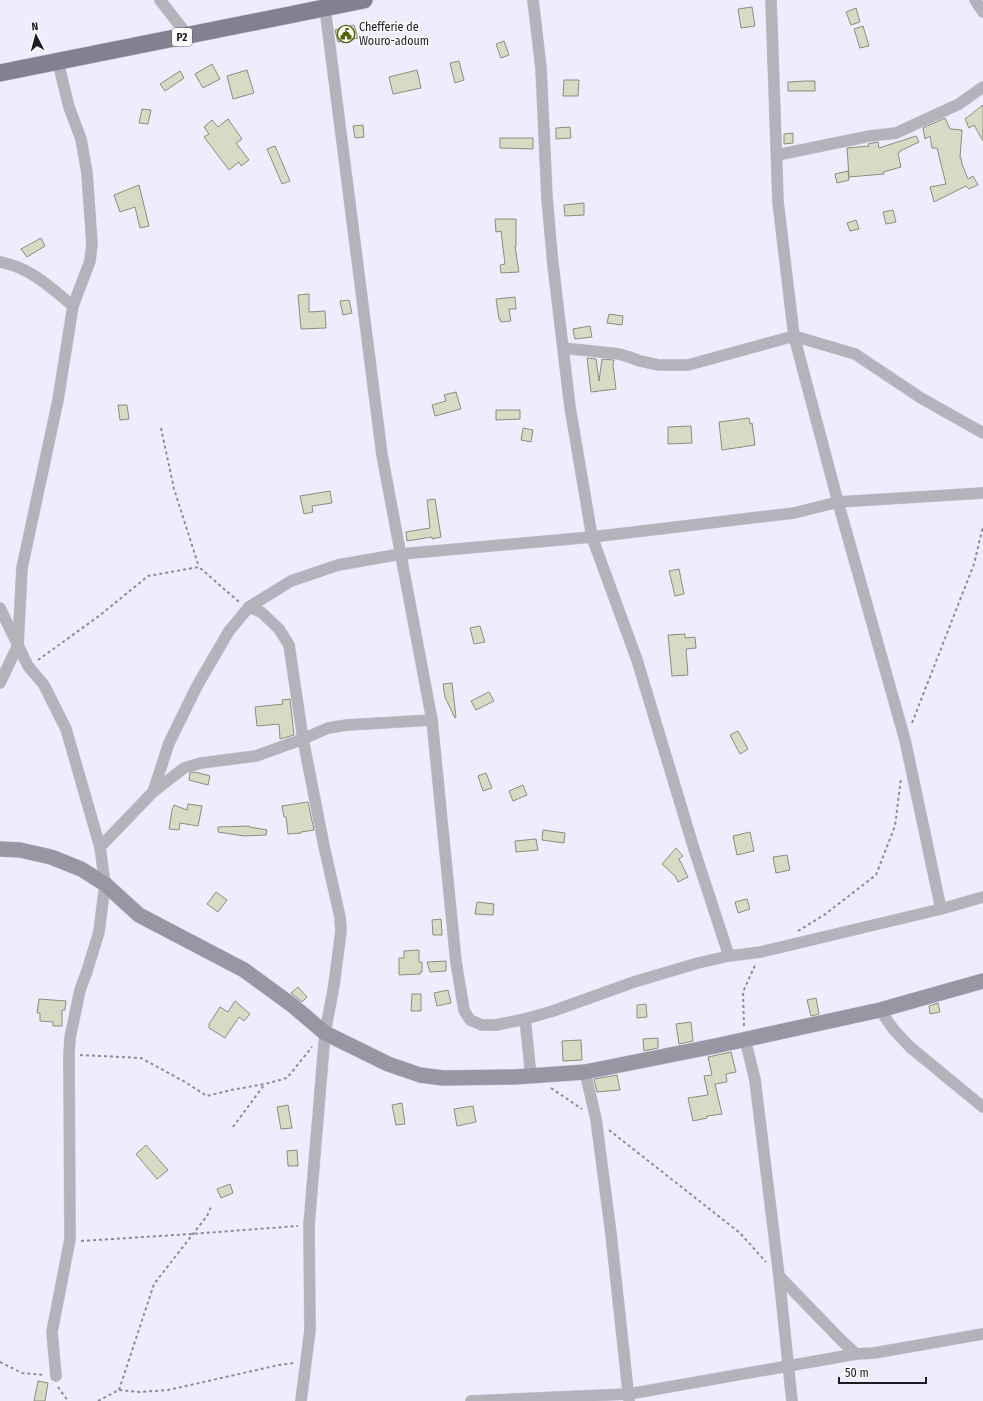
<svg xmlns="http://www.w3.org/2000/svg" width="983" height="1401" font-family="'Fira Sans Condensed',sans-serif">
<rect width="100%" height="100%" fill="#efecfe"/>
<g fill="#d6dbc6" stroke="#8a8f7b">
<polygon points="752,7 755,26 741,28 738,9"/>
<polygon points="856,8 860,22 851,25 846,12"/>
<polygon points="354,25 358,38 338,42 335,30"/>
<polygon points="863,26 869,46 860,48 854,29"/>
<polygon points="504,41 509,55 501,58 496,44"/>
<polygon points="459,61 464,80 455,83 450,63"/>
<polygon points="212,64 220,79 203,88 195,74"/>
<polygon points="247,70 254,93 233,99 227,76"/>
<polygon points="417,70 421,88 393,94 389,77"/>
<polygon points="180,71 184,78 165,91 160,84"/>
<polygon points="564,80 579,80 578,96 563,96"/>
<polygon points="805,81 815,81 815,91 788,91 788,82"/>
<polygon points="983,105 983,141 974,125 969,128 965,119"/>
<polygon points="142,109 151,110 148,124 139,123"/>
<polygon points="945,118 950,129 962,130 960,158 961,158 962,164 968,179 973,176 978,185 969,189 966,186 934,202 930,187 946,184 937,148 932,148 930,136 925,139 923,128"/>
<polygon points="228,119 242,139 236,143 249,160 241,166 239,162 229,170 204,137 209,134 204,127 212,120 218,127"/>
<polygon points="363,125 364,137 355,138 353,126"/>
<polygon points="570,127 571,138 556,139 556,128"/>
<polygon points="793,133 793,143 784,144 784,134"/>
<polygon points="916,136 919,142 900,151 900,152 898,153 901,167 883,172 884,174 849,177 847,148 869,146 868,144 878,142 879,148"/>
<polygon points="500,138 533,138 533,149 500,148"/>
<polygon points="275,146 290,181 282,184 267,149"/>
<polygon points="848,171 849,180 837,183 835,174"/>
<polygon points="139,185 149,226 140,228 135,207 120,212 114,195"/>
<polygon points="584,203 584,215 565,216 564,205"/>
<polygon points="893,210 896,222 886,224 883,212"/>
<polygon points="495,219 516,219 516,246 515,246 519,272 501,273 500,265 505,264 501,231 496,232"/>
<polygon points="856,220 859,229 850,231 847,223"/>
<polygon points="41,238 45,246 27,257 21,249"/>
<polygon points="309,294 309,312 325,311 326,328 301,329 298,295"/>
<polygon points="515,297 516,309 509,309 511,321 501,322 500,319 499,319 496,299"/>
<polygon points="349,300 352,313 343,315 340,301"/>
<polygon points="609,314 623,316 622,325 607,323"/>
<polygon points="590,326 592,337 575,339 573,329"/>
<polygon points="587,358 596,359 599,381 602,359 614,360 613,365 616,389 591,392"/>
<polygon points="456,392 461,409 435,416 432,405 446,401 444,395"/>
<polygon points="118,405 127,405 129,419 120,420"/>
<polygon points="496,410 520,410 520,419 496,420"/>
<polygon points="749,418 750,424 752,423 755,445 722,450 719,422"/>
<polygon points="691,426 692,443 668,444 668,427"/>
<polygon points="523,428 533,430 531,442 521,440"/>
<polygon points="330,491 332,503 312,506 313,512 304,514 300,496"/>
<polygon points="435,499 441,537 432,539 432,537 407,541 406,532 430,528 427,500"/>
<polygon points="679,569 684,594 675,596 669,571"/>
<polygon points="480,626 485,642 474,644 470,628"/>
<polygon points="685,634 685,638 695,637 696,648 686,649 688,675 672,676 668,635"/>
<polygon points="452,683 456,717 455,718 445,697 443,684"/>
<polygon points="489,692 494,701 476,710 471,701"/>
<polygon points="290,699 294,735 280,739 279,724 257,726 255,707 283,704 282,700"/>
<polygon points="738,731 748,749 740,754 730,735"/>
<polygon points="195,772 210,776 208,785 189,780 190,773"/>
<polygon points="486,773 492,788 483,791 478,776"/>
<polygon points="523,785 527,795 513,801 509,791"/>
<polygon points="308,802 314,830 301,832 301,833 288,834 286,817 284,817 282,806"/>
<polygon points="188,804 202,806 198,826 180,823 179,830 169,829 172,810 174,805 187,810"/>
<polygon points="249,826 249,827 267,830 266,835 244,836 218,832 218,827"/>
<polygon points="543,830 565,833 564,843 542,840"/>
<polygon points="750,832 754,851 737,855 733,836"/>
<polygon points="536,839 538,850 516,852 515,841"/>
<polygon points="676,848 683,856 679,859 688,877 678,882 675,876 662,864"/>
<polygon points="787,855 790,870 776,873 773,857"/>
<polygon points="216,892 227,900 218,912 207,904"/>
<polygon points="747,899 750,909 738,913 735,902"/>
<polygon points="477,902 494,904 493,915 475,914"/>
<polygon points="441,919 442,935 433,935 432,920"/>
<polygon points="419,950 419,962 422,962 422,972 420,972 420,974 399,975 399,958 404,958 404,951"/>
<polygon points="446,961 446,971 430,972 427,962"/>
<polygon points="298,987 307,997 302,1002 291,993"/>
<polygon points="448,990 451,1003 437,1006 434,993"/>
<polygon points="412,994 421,994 421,1011 411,1011"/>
<polygon points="816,998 819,1014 811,1016 807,1000"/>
<polygon points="39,999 66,1001 65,1010 62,1010 62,1026 53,1026 53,1022 40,1021 40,1013 37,1013"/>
<polygon points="235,1001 250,1014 244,1021 239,1017 225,1038 209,1028 209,1024 220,1007 228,1012"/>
<polygon points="938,1003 940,1012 930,1014 929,1006"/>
<polygon points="646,1004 647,1017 637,1018 637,1005"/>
<polygon points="691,1022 693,1041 679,1044 676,1024"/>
<polygon points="658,1038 658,1048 644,1051 643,1039"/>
<polygon points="581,1040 582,1060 563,1061 562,1041"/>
<polygon points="731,1052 736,1072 726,1074 727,1082 715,1084 722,1114 707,1116 707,1118 693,1121 688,1098 708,1095 704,1076 712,1075 708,1057"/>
<polygon points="617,1075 620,1090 597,1092 594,1079"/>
<polygon points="402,1103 405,1124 396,1125 392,1105"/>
<polygon points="288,1105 292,1128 281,1129 277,1107"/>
<polygon points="473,1106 476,1122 457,1126 454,1109"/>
<polygon points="146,1145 168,1170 157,1179 136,1154"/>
<polygon points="297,1150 298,1166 288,1166 287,1151"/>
<polygon points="230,1184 233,1193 221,1198 217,1189"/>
<polygon points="38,1381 48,1383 45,1401 34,1401"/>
</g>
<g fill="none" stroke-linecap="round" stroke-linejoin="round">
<defs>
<g id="minor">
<polyline points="160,0 188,36"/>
<polyline points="533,0 541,68 547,198 553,265 570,407 592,537 637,660 694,849 729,956"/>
<polyline points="771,0 778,202 794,336 838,502 905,740 941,909"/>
<polyline points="975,0 983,12"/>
<polyline points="325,8 382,455 432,720 456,962 464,1010 470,1020 482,1025 496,1025 525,1019 531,1076"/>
<polyline points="777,155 870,136 896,133 959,104 983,87"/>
<path d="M 0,262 C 31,268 50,287 73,306"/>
<polyline points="563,348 619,354 629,357 640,361 659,365 688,365 794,336 855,354 921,398 983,433"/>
<polyline points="249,607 261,612 279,629 289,645 303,739 324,846 340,917 341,931 334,985 325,1033 309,1225 310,1330 301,1401"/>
<polyline points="0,608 28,666 44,685 66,729 100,847 105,884 99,932 87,971 80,990 70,1038 69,1055 70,1239 52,1332 56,1376"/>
<polyline points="0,683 18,645 22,568 58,400 73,306 90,261 92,244 87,173 81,139 69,107 58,62"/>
<polyline points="153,792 169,743 197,686 229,631 249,607 291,581 338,565 401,554 592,537 794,513 838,502 983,493"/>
<polyline points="100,847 153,792 184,768 201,763 256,756 303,739 328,728 347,725 432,720"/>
<polyline points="880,1010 894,1030 910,1047 983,1107"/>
<polyline points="525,1019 553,1011 634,982 698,963 729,956 761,952 941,909 983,897"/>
<polyline points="745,1039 755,1080 779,1276 792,1401"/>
<polyline points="585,1072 596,1119 611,1234 629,1400"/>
<polyline points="779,1276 841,1340 856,1354 874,1353 983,1334"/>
<polyline points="471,1401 629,1394 856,1354"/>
</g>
<polyline id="secondary" points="0,849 20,850 51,857 81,869 105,884 139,915 244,970 292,1005 325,1033 388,1064 420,1075 443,1078 515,1077 585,1072 715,1046 880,1010 983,981"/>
<polyline id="primary" points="0,73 364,0"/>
</defs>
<use href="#minor" stroke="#c9c7d7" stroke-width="12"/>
<use href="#secondary" stroke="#c9c7d7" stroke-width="16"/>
<use href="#primary" stroke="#c9c7d7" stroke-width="18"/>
<g stroke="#8d8b99" stroke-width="2" stroke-dasharray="3 3" stroke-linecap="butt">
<polyline points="161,428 174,489 199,567"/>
<polyline points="38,660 99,616 148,576 199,567 239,602"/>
<polyline points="912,723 974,564 983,526"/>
<polyline points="798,931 824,915 876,875 895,826 901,778"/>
<polyline points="744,1026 743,992 756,963"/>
<polyline points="80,1055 141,1058 185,1082 207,1096 231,1090 265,1084 287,1078 312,1047"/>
<polyline points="551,1088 582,1109"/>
<polyline points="233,1127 264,1085"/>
<polyline points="609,1130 740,1233 766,1262"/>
<polyline points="81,1241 191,1234 298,1226"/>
<polyline points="0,1362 22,1373 44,1375"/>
<polyline points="58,1387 68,1401"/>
<polyline points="119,1390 154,1284 207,1216 212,1205"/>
<polyline points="98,1401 119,1390 139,1392 168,1390 279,1365 294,1363"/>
</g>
<use href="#minor" stroke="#b4b3bc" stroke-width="11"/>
<use href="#secondary" stroke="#9896a3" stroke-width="15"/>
<use href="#primary" stroke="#838191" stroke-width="17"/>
</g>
<defs>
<symbol id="civic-ring" viewBox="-11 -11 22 22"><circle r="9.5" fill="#fcfcfc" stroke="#556203" stroke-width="1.5"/><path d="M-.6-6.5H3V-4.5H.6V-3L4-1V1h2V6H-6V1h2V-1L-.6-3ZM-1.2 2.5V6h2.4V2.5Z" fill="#556203"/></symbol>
</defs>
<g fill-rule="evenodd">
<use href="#civic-ring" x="336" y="24" width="20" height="20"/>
</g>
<g text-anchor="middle" stroke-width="3" stroke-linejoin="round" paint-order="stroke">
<rect fill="#fcfcfc" stroke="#605f65" stroke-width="1" x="172" y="28" width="20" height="18" rx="3"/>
<g font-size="11" font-weight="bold" fill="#1d1c24">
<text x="182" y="41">P2</text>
</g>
<g font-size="12" fill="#1d1c24" stroke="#fcfcfc" text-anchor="start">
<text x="359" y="31">Chefferie de<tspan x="359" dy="14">Wouro-adoum</tspan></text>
</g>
</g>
<g transform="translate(36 36) rotate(354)" stroke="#fcfcfc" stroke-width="3" paint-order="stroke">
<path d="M0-3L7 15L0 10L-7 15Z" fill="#1d1c24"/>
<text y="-6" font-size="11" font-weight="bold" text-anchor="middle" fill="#1d1c24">N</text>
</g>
<path d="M839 1377v6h87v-6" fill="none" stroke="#1d1c24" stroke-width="2"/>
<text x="845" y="1377" font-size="12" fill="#1d1c24" stroke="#fcfcfc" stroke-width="3" paint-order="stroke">50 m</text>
</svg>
